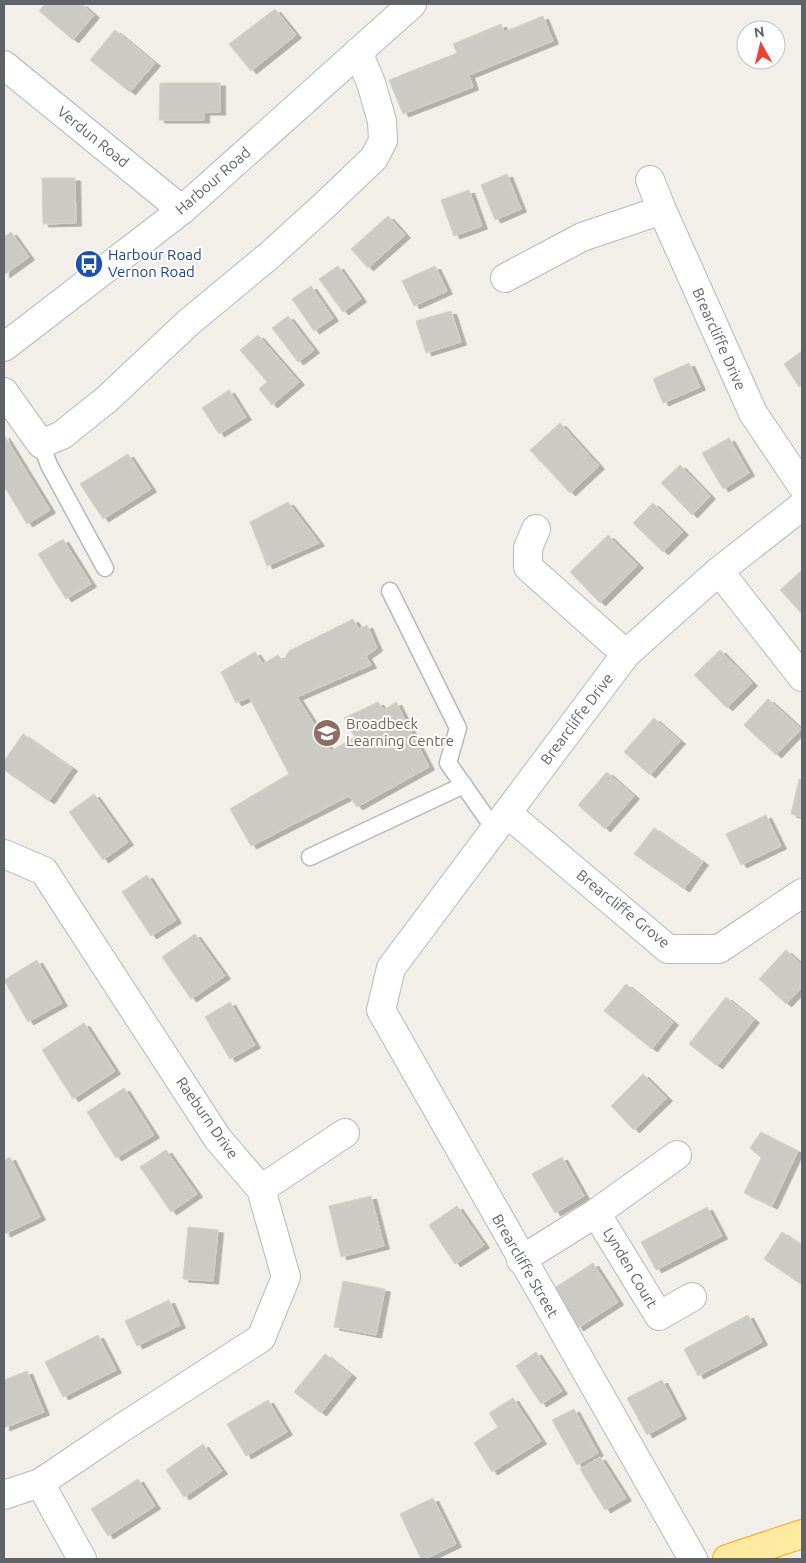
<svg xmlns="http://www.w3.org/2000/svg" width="806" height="1563" font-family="Ubuntu,sans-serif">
<defs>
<filter id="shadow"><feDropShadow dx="5.5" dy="3" stdDeviation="0" flood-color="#0004"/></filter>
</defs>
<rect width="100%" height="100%" fill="#f1efe8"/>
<g fill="#cccac5" stroke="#d6d1c6" filter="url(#shadow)">
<polygon points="45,4 82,4 94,15 73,40 39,11"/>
<polygon points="275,9 296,35 251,71 229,44"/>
<polygon points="543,16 553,41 469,75 473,87 403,114 389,80 457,53 453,44 501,24 504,32"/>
<polygon points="115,30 155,63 130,92 90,60"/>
<polygon points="160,83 220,83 220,112 204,112 204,120 159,120"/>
<polygon points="507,174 521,209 495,220 481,185"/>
<polygon points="42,178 75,178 76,223 43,224"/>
<polygon points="469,190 482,226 454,236 441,200"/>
<polygon points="388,216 405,235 368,268 351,249"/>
<polygon points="11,232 29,257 4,275 4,237"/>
<polygon points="338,266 361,299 343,312 319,279"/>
<polygon points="435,266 447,291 414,306 402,281"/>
<polygon points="311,286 333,318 314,331 292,299"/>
<polygon points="451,311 461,342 426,353 416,321"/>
<polygon points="288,316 314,350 298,362 272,328"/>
<polygon points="258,335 299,382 272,405 259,389 267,382 240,350"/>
<polygon points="802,351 802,385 799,387 784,364"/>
<polygon points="689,363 700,387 663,403 653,379"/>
<polygon points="229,390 246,417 219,434 202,408"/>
<polygon points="560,423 599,466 570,493 530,450"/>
<polygon points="4,435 50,510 27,524 4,486"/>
<polygon points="729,438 749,473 723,489 702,453"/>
<polygon points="128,454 151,489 103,519 80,484"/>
<polygon points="680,465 710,496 692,515 661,483"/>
<polygon points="288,502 319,543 267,566 250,522"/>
<polygon points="653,503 683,532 663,552 633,523"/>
<polygon points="608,535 638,565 600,603 570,572"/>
<polygon points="63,539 91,584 66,599 38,554"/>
<polygon points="802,570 802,614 780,590"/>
<polygon points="353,619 359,629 367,625 377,648 366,656 371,665 297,697 331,751 355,737 344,718 378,702 384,710 396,702 429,767 357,807 349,796 251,846 230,809 289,774 249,697 236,703 221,672 255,652 263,664 278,655 283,661 289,651"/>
<polygon points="720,650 752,683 727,708 694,675"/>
<polygon points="768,699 801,729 776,755 744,725"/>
<polygon points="654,718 680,741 650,775 624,752"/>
<polygon points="23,734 72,768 49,801 4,770 4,761"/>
<polygon points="607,772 634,796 605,829 578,805"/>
<polygon points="799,779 802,780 802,817 791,814"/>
<polygon points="94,794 128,842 103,860 69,812"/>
<polygon points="766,815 781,846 741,865 726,834"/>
<polygon points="654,828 703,862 684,889 634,854"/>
<polygon points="147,875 176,920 151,936 122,892"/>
<polygon points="195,934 225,976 191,999 162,957"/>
<polygon points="786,950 802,965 802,987 786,1004 759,979"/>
<polygon points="37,960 62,1003 28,1022 4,980"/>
<polygon points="626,984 673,1022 652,1049 604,1011"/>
<polygon points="726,997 754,1020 717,1066 689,1044"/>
<polygon points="230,1002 255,1045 230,1059 205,1017"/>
<polygon points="84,1023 115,1071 73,1099 42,1050"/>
<polygon points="643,1074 667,1098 634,1130 611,1106"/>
<polygon points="124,1088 154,1135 116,1158 87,1112"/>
<polygon points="761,1132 798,1151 772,1206 744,1193 761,1158 750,1148"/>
<polygon points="166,1150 197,1194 171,1212 140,1167"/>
<polygon points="10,1157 40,1217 5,1234 4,1232 4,1160"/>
<polygon points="562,1157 584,1196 555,1213 532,1174"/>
<polygon points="371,1196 384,1246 341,1257 329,1206"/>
<polygon points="457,1206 484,1245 455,1264 429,1225"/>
<polygon points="707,1207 722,1236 656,1270 641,1242"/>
<polygon points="188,1227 218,1230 213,1281 183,1279"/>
<polygon points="782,1232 802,1246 802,1285 764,1259"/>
<polygon points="593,1263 618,1302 578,1328 553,1289"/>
<polygon points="343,1281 385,1289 376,1335 334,1327"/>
<polygon points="169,1300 180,1325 137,1346 125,1321"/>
<polygon points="748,1315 762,1342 698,1376 684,1349"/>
<polygon points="98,1335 116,1370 63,1397 45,1362"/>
<polygon points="536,1352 562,1391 541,1404 516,1366"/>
<polygon points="325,1354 351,1375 321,1413 294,1392"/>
<polygon points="27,1371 44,1412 4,1428 4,1380"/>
<polygon points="662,1380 681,1416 647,1435 627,1398"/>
<polygon points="513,1398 541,1441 492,1472 474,1443 498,1427 489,1413"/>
<polygon points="268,1400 287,1432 246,1456 227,1424"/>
<polygon points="574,1409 598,1453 577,1465 552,1420"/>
<polygon points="203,1444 222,1471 184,1497 166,1470"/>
<polygon points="600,1457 626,1498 605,1510 580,1469"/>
<polygon points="138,1479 155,1506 108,1536 91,1509"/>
<polygon points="433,1498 456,1544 425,1559 421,1559 400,1514"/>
</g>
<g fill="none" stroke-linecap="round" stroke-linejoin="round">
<defs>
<g id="service">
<polyline points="41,444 49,465 105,568"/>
<polyline points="390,591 458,728 448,763 495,830"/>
<polyline points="310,857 464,785"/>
</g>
<g id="minor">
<polyline points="4,65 182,210"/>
<polyline points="650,180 662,210 753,413 802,486"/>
<polyline points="505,278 582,237 662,210"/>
<polyline points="4,347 182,210 412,4"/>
<polyline points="4,392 41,444 62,435 107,399 189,322 271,254 327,203 374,158 383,141 382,121 371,83 358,52"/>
<polyline points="536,529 528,548 528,567 626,654"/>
<polyline points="719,571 802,677"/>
<polyline points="507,813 668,949 719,949 802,893"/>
<polyline points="4,854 44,871 218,1139 261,1189 286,1277 261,1338 120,1429 40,1483 4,1495"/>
<polyline points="261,1189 345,1133"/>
<polyline points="596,1213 659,1316 692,1297"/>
<polyline points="521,1260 596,1213 677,1155"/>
<polyline points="40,1483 82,1559"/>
<polyline points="693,1559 381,1010 391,968 626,654 719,571 802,506"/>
</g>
<polyline id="trunk" points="727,1559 802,1534"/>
</defs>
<use href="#service" stroke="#b5b8bc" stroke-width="19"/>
<use href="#minor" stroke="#b5b8bc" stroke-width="30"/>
<use href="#trunk" stroke="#f9ab00" stroke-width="30"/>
<use href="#service" stroke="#fff" stroke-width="16"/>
<use href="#minor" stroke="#fff" stroke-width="28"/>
<use href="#trunk" stroke="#feeaa1" stroke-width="28"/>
</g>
<defs>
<symbol id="bus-disc" viewBox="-11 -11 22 22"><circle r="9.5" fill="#1a4fb4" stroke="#fff"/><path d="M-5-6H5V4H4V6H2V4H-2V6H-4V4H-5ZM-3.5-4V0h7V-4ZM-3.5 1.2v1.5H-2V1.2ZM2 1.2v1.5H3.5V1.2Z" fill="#fff"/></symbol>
<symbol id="school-disc" viewBox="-11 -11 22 22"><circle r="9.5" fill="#8d6e63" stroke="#fff"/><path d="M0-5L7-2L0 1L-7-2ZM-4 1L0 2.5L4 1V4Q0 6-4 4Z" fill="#fff"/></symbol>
</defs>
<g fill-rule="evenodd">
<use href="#bus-disc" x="73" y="248" width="32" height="32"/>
<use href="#school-disc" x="311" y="717" width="32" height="32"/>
</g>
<g text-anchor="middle" stroke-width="4" stroke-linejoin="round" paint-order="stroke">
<g font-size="15" fill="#5f6368" stroke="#fff">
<text transform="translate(93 137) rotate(39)" y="5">Verdun Road</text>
<text transform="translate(213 181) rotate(-41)" y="5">Harbour Road</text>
<text transform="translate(719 339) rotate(66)" y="5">Brearcliffe Drive</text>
<text transform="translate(577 719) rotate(-53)" y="5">Brearcliffe Drive</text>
<text transform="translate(623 909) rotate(39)" y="5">Brearcliffe Grove</text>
<text transform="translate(207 1118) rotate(55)" y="5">Raeburn Drive</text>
<text transform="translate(525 1266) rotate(60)" y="5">Brearcliffe Street</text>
<text transform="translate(630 1268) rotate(59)" y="5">Lynden Court</text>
</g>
<g font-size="15" fill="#164399" stroke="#fff" text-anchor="start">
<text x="108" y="260">Harbour Road<tspan x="108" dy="17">Vernon Road</tspan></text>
</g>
<g font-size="15" fill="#785e54" stroke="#fff" text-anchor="start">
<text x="346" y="729">Broadbeck<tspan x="346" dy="17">Learning Centre</tspan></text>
</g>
</g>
<rect width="806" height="1563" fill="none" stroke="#5f6368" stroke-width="10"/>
<g transform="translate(761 45) rotate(352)"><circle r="24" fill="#ffffff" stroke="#bfc1c3"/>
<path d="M0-4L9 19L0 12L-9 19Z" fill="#ea4335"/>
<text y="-8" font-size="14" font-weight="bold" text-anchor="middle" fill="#5f6368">N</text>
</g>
</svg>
